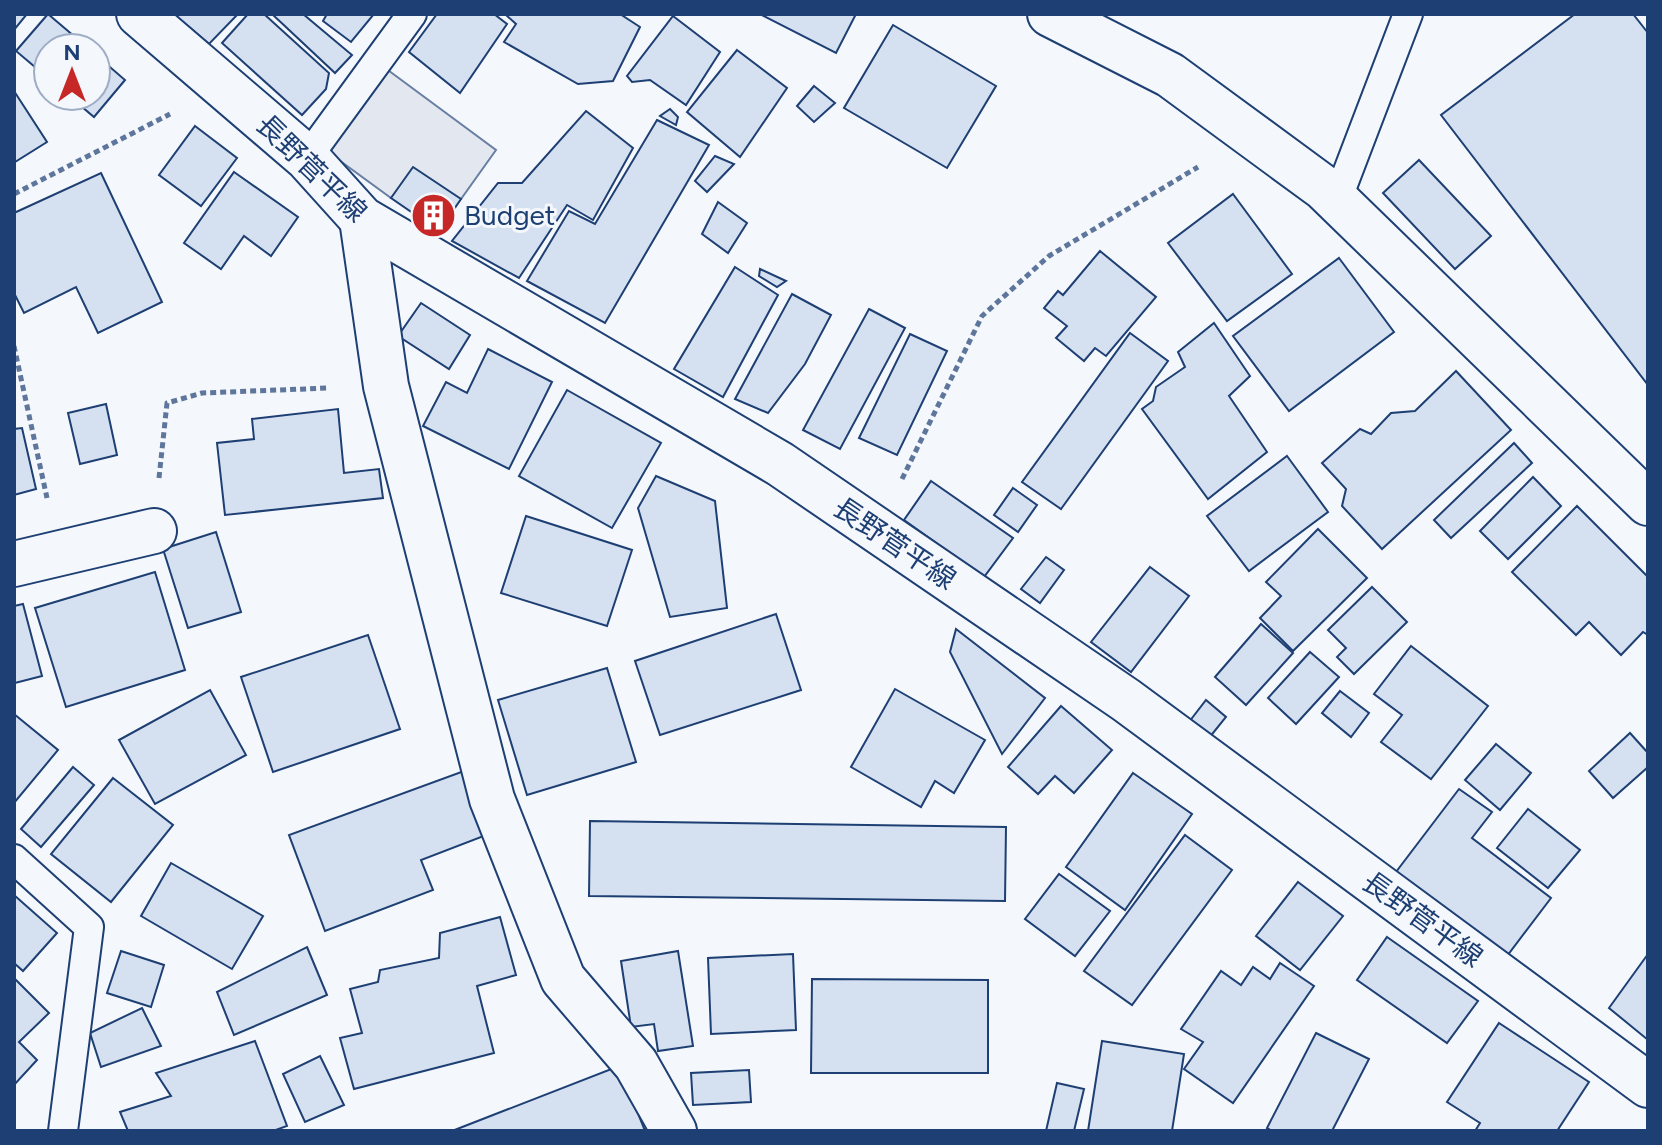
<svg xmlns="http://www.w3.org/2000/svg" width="1662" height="1145" font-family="Figtree,'Noto Sans JP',sans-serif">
<rect width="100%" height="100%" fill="#f4f7fb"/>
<polygon fill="#e3e8f0" stroke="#687fa3" stroke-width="2" points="377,62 496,150 461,199 391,198 317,144"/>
<g fill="#d5e0f0" stroke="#1d3f73" stroke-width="2">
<polygon points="14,14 27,14 14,30"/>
<polygon points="48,14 88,48 48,48 48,78 16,51"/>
<polygon points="179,14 238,14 209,44 177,17"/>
<polygon points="248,14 264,14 329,73 326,89 302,115 222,43"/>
<polygon points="272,14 303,14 352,55 335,73"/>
<polygon points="327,14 374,14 351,42 323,21"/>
<polygon points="437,14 494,14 507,24 460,93 409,52"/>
<polygon points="505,14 620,14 640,27 613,81 578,84 504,42 516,24"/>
<polygon points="760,14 856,14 836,53"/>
<polygon points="1575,14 1633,14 1648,33 1648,385 1441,115"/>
<polygon points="673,16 720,52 686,105 650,80 632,82 627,76"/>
<polygon points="893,25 996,86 947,168 844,108"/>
<polygon points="737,50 787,88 740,157 687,112"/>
<polygon points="96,55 125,80 94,117 69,96 96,96"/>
<polygon points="814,86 835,103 814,122 797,106"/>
<polygon points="14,91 47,142 15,162 14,161"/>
<polygon points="670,109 678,117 676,125 660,116"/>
<polygon points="586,111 633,148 593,220 567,205 519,278 452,241 498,183 522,183"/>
<polygon points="657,120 709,145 605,323 527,281 569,211 595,224"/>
<polygon points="195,126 237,158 201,206 159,175"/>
<polygon points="715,156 734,164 707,192 695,181"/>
<polygon points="1419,160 1491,236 1455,269 1383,193"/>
<polygon points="413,167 461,199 439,231 391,198"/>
<polygon points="234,172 298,217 271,256 244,236 221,269 184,243"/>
<polygon points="101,173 162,302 98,333 76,287 24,313 14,293 14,213"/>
<polygon points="1233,194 1292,274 1227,321 1168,243"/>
<polygon points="718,202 747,223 728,253 702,234"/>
<polygon points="1100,251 1156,297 1106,356 1095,348 1084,361 1056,338 1067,326 1044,308 1058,291 1063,295"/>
<polygon points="1339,258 1394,332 1289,411 1233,336"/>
<polygon points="735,267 778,295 723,397 674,369"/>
<polygon points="760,269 786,281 777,287 759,276"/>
<polygon points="792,294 831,315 805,364 768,413 735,399"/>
<polygon points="421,303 470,335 449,369 398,336"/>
<polygon points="869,309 905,328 840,449 803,430"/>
<polygon points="1214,323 1250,376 1229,396 1267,452 1208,499 1142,409 1153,401 1156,387 1185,367 1178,352"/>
<polygon points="1130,333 1168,361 1061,509 1022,482"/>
<polygon points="910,334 947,351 897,455 859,438"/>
<polygon points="488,349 552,382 509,469 423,426 446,382 467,393"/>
<polygon points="1456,371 1511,430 1382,549 1342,506 1346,489 1322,463 1360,429 1371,434 1391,413 1415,411"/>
<polygon points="567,390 661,443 612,528 519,476"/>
<polygon points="106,404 117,455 80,464 68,413"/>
<polygon points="338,409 344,473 379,469 383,498 225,515 217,443 254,439 252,419"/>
<polygon points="22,428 36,489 14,495 14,429"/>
<polygon points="1514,443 1532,463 1451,538 1434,520"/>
<polygon points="1287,456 1328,512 1249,571 1207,516"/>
<polygon points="656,476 715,501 727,608 670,617 638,508"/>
<polygon points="1533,477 1561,506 1508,559 1480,531"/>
<polygon points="931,481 1013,538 984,577 904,520"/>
<polygon points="1013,488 1037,505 1018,532 994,515"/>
<polygon points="1577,506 1648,577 1648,635 1643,632 1621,655 1589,622 1576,635 1512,572"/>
<polygon points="526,516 632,550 607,626 501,593"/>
<polygon points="1318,529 1367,578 1293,651 1260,618 1281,596 1266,582"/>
<polygon points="216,532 241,612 188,628 163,549"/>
<polygon points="1046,557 1064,570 1040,603 1021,589"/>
<polygon points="1150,567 1189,596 1131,672 1091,642"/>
<polygon points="155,572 185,670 66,707 35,608"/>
<polygon points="1372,587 1407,622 1354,674 1337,657 1346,648 1328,630"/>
<polygon points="23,604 42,676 15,683 14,606"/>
<polygon points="776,614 801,690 660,735 635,661"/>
<polygon points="1261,624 1293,653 1246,705 1215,677"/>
<polygon points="956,629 1045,698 1002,754 950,652"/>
<polygon points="368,635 400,729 273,772 241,677"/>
<polygon points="1411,646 1488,706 1431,779 1381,742 1402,715 1374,694"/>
<polygon points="1310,652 1339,677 1296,724 1268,698"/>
<polygon points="607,668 636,762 527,795 498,700"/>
<polygon points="895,689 985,740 954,793 935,781 921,807 851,767"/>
<polygon points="210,690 246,755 155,804 119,740"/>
<polygon points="1340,691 1369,713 1351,737 1322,713"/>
<polygon points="1206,700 1226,717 1209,738 1189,722"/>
<polygon points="1061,706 1112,750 1074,793 1055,776 1038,794 1008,767"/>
<polygon points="14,714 58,750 14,803"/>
<polygon points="1630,733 1648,753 1648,767 1613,798 1589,771"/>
<polygon points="1496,744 1531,773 1500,810 1465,780"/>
<polygon points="73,767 94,785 41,847 21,829"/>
<polygon points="464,771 489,834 421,860 433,890 325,931 289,835"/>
<polygon points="1133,773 1192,814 1125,910 1066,867"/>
<polygon points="113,778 173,825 111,902 51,854"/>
<polygon points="1459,789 1492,812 1472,838 1551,898 1507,956 1396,872"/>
<polygon points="1528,809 1580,850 1548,888 1497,848"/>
<polygon points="590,821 1006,827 1005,901 589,896"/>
<polygon points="1185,835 1232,870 1132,1005 1084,971"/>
<polygon points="171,863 263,916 232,969 141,916"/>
<polygon points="1059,874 1110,911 1075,956 1025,919"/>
<polygon points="1298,882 1343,916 1300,970 1256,936"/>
<polygon points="14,895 57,933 23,971 14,963"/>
<polygon points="500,917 516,975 477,986 494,1053 354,1089 340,1038 362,1033 350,989 378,982 380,970 439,958 440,933"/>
<polygon points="1387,937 1478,1001 1447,1043 1357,980"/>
<polygon points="307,947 327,995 234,1035 217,992"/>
<polygon points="121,951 164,965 151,1007 107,993"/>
<polygon points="678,951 693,1046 658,1051 654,1024 631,1027 621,961"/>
<polygon points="793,954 796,1030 711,1034 708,958"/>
<polygon points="1648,954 1648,1040 1609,1008"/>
<polygon points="1280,963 1314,986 1233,1103 1184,1069 1203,1042 1181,1029 1221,971 1241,985 1253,967 1270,979"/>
<polygon points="14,978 49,1013 19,1042 37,1060 14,1085"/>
<polygon points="812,979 988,980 988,1073 811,1073"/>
<polygon points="142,1008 161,1046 101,1067 90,1033"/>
<polygon points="1499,1023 1589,1082 1557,1131 1475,1131 1480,1123 1447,1102"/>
<polygon points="1316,1033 1369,1059 1332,1131 1272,1131 1267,1128"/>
<polygon points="255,1041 287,1126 273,1131 128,1131 120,1112 171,1096 156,1073"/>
<polygon points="1102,1041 1184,1054 1172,1131 1088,1131"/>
<polygon points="320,1056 344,1105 305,1122 283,1074"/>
<polygon points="619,1066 645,1131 452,1131"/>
<polygon points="749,1070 751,1102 693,1105 691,1073"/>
<polygon points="1057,1083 1084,1089 1074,1131 1046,1131"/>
</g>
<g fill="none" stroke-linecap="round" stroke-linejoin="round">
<defs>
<g id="service">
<polyline points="307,158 412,14"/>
<polyline points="1337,200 1408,14"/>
<polyline points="14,859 89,927 63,1131"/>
</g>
<g id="minor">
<polyline points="1050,14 1170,75 1324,188 1648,503"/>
<polyline points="362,219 386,386 492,799 563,979 636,1064 674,1131"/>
<polyline points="14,564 154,531"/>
</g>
<polyline id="primary" points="139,14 307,158 362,219 780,464 1126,700 1648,1085"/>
</defs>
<use href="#service" stroke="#1d3f73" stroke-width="32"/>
<use href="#minor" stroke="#1d3f73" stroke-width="48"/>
<use href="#primary" stroke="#1d3f73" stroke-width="48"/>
<g stroke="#5e769c" stroke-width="5" stroke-dasharray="6 4" stroke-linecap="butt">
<polyline points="14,194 170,114"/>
<polyline points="14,346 47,498"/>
<polyline points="159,478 167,403 202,393 329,388"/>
<polyline points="902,479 982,316 1049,256 1198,167"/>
</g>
<use href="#service" stroke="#f4f7fb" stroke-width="28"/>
<use href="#minor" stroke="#f4f7fb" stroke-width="44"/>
<use href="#primary" stroke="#f4f7fb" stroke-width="44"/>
</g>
<defs>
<symbol id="building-disc" viewBox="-11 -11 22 22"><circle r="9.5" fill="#c62828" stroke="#f4f7fb"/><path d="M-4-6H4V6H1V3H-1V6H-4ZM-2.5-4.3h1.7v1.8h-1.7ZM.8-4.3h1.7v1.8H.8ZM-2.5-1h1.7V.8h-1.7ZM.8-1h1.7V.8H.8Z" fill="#fff"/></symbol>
</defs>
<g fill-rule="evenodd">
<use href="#building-disc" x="408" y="190" width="51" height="51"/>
</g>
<g text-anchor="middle" stroke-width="6" stroke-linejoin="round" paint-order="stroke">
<g font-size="28" fill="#1d3f73" stroke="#f4f7fb">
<text transform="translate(312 168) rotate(44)" y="10">長野菅平線</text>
<text transform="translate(895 543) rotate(34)" y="10">長野菅平線</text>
<text transform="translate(1423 919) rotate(36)" y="10">長野菅平線</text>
</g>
<g font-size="28" fill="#1d3f73" stroke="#f4f7fb" text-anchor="start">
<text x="464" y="225">Budget</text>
</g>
</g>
<rect width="1662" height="1145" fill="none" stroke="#1d3f73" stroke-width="32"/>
<g transform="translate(72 72)"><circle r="38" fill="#f4f7fb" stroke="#9eadc5" stroke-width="2"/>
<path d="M0-6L14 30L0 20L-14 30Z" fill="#c62828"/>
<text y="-12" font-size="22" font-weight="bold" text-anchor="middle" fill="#1d3f73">N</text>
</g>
</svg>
